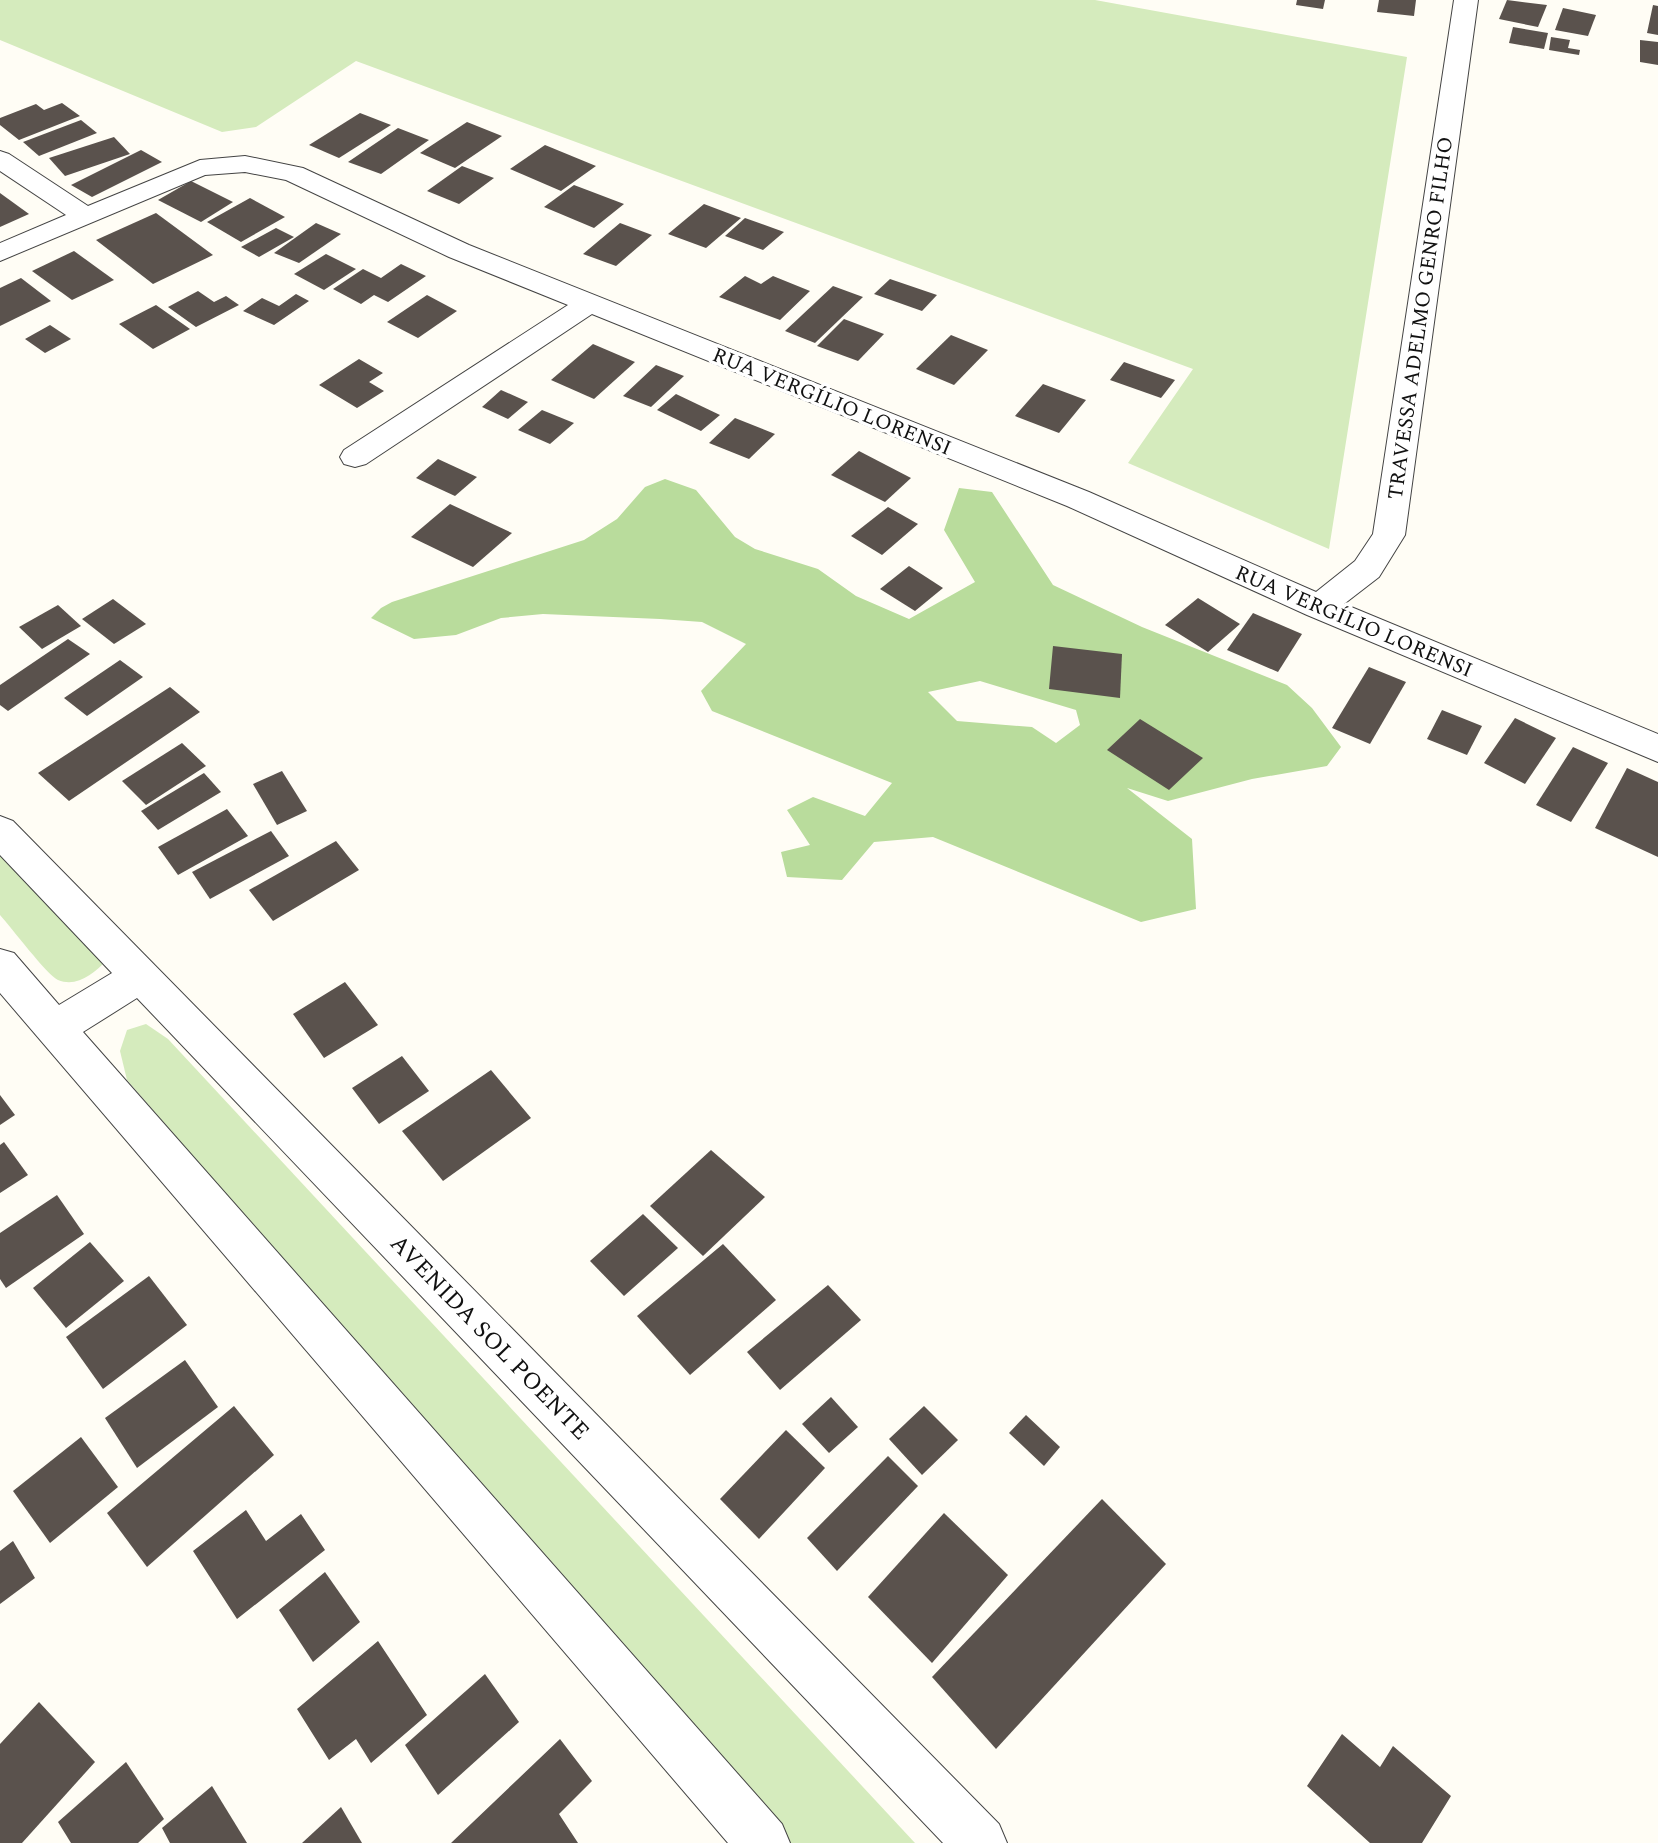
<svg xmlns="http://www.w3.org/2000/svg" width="1658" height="1843" font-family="Spectral,serif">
<rect width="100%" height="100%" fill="#fffdf5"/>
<g fill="#d5ebbd">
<polygon points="0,0 1095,0 1407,57 1329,549 1128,463 1193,369 356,61 256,127 222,132 0,40"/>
<path d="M 0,844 L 106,961 C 94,973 77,988 58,980 C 47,975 11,927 0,915 Z"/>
<polygon points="146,1024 168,1039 915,1843 784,1843 127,1080 120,1051 127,1030"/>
</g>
<path fill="#b9dc9c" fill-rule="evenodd" d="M 665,479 L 696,490 L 735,537 L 755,549 L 818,569 L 856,596 L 909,619 L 975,582 L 944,530 L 959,488 L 992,492 L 1053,585 L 1142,627 L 1287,685 L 1312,708 L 1341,747 L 1327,766 L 1252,779 L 1168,801 L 1127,788 L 1192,839 L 1196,909 L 1141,922 L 933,837 L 874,842 L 842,880 L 787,877 L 781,852 L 810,845 L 787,810 L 813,797 L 865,816 L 892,783 L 712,711 L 701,691 L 746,644 L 702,622 L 660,619 L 543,614 L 501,618 L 456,635 L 414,639 L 371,618 L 381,608 L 392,602 L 584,540 L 617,519 L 645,487 ZM 980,681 L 1076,710 L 1080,725 L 1056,743 L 1032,727 L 957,721 L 928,692 Z"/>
<g fill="#5a524d">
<polygon points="1297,0 1325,0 1323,9 1296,5"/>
<polygon points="1379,0 1416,0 1414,16 1377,12"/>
<polygon points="1507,0 1547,5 1538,27 1499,19"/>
<polygon points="1653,5 1658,6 1658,35 1647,33"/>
<polygon points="1563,8 1596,15 1588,36 1555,30"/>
<polygon points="1513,27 1548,33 1544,49 1509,43"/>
<polygon points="1551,37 1570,40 1568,48 1580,50 1579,55 1549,50"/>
<polygon points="1640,40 1658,42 1658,65 1640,62"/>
<polygon points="62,103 80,116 19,140 0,125 0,118 36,104 44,110"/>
<polygon points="360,113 391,125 339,158 309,145"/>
<polygon points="81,120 97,133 39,156 23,142"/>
<polygon points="467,122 502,136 455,168 420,153"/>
<polygon points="398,128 429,140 381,174 348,162"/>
<polygon points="114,137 130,154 65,176 49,158"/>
<polygon points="545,145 596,166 561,191 510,169"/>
<polygon points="141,150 162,162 92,197 71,185"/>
<polygon points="462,166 494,178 459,204 427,191"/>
<polygon points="191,181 233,202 201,222 158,200"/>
<polygon points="574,185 624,204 594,228 544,207"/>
<polygon points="0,193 29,214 0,227"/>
<polygon points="250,198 285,217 241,242 207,222"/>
<polygon points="704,204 741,218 706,248 668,234"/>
<polygon points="156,213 213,255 153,284 96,240"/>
<polygon points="745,218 784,232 763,250 725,236"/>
<polygon points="316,223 341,234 299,263 274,253"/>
<polygon points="620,223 652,235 616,266 583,254"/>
<polygon points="276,228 294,237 259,257 241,247"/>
<polygon points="74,251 114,280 72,300 32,271"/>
<polygon points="326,254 356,269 324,290 294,274"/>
<polygon points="401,264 426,276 388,302 374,295 361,304 333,289 363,269 381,278"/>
<polygon points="745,276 761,284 773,276 810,291 780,320 719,297"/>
<polygon points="21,278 51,301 0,326 0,288"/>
<polygon points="890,279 937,295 922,311 874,294"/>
<polygon points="833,286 863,297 815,343 785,331"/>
<polygon points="198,291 214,302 226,296 239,305 196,327 168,307"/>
<polygon points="296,294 309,301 274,325 243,311 262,298 279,306"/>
<polygon points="427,295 457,311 418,338 387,322"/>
<polygon points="156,305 190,329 153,349 119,324"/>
<polygon points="844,319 884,334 858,361 817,346"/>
<polygon points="50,325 71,339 45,353 25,339"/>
<polygon points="951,335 988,350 954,385 916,369"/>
<polygon points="593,344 635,362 594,399 551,380"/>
<polygon points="359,359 383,373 369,382 384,391 357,408 319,385"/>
<polygon points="1124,362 1175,380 1161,398 1110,380"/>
<polygon points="656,365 684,376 651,407 623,396"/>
<polygon points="1043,384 1086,400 1059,433 1015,416"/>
<polygon points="501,390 528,402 508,419 482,407"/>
<polygon points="676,394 720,415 701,431 657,410"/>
<polygon points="542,410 574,423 550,444 518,430"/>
<polygon points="735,418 775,434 749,459 709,443"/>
<polygon points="859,451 911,478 885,502 831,475"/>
<polygon points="438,459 477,477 455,496 416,478"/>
<polygon points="450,504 512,533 473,567 411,537"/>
<polygon points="888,507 918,524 882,555 851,536"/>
<polygon points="909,566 943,588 915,611 880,589"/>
<polygon points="1198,598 1240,624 1208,652 1165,625"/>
<polygon points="113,599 146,624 114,644 82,619"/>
<polygon points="58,605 81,626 42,649 19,627"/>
<polygon points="1253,613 1302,634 1278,672 1227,650"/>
<polygon points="68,639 90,654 8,711 0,705 0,685"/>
<polygon points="1053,646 1122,654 1120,698 1049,689"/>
<polygon points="120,660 143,677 87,716 64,698"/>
<polygon points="1369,667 1406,682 1370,744 1332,728"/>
<polygon points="170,687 200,712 69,801 38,773"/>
<polygon points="1442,710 1482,726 1467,755 1427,739"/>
<polygon points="1515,718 1556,738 1525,784 1484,763"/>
<polygon points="1140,719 1203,758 1169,790 1107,750"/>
<polygon points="182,743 206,766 146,805 122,781"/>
<polygon points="1573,747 1608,763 1571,822 1536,805"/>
<polygon points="1627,768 1658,782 1658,857 1595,828"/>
<polygon points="282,771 307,811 277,825 253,784"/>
<polygon points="204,773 221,792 158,830 141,811"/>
<polygon points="227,809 248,836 178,875 158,847"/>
<polygon points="271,831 289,856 210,899 192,872"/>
<polygon points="336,841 359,870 273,921 249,890"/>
<polygon points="345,982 378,1025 324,1058 293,1014"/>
<polygon points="402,1056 429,1091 379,1124 352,1088"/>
<polygon points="491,1070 531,1118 443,1181 402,1131"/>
<polygon points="0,1095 15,1115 0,1125"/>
<polygon points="4,1142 28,1175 0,1193 0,1145"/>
<polygon points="711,1150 765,1197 703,1256 650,1206"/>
<polygon points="57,1195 84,1234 6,1288 0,1279 0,1233"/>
<polygon points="643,1214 678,1248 624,1296 590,1261"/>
<polygon points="90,1242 124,1281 66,1328 33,1288"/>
<polygon points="723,1244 776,1300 690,1375 637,1316"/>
<polygon points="149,1276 187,1325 103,1389 66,1337"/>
<polygon points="828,1285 861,1320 780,1390 747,1352"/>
<polygon points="185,1360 218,1407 137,1468 105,1418"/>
<polygon points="831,1397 858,1427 829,1453 802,1424"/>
<polygon points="234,1406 274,1455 147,1567 107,1513"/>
<polygon points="924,1406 958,1440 922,1475 889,1439"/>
<polygon points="1026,1415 1060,1447 1044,1466 1009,1433"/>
<polygon points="786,1430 825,1468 759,1539 720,1499"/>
<polygon points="81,1437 118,1487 50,1543 13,1491"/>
<polygon points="888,1456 918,1486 837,1571 807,1538"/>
<polygon points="1102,1499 1166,1564 996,1749 932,1677"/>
<polygon points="246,1510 266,1541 301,1514 325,1550 237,1619 193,1551"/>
<polygon points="944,1513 1008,1575 932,1663 868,1597"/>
<polygon points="13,1541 35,1578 0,1604 0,1551"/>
<polygon points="325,1572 360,1622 313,1662 279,1610"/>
<polygon points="378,1641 427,1715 371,1763 356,1739 329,1760 297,1709"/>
<polygon points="485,1674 519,1722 438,1795 405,1745"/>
<polygon points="39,1702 95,1762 22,1843 0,1843 0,1744"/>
<polygon points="1342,1734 1380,1767 1393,1746 1451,1796 1422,1843 1370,1843 1307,1786"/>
<polygon points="560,1739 592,1781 559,1814 578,1843 451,1843"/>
<polygon points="126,1762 164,1819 138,1843 71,1843 58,1822"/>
<polygon points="212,1786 247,1843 170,1843 162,1828"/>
<polygon points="341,1807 362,1843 302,1843"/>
</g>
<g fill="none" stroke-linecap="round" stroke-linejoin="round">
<defs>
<g id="street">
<polygon points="1454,0 1478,0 1405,535 1379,577 1344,604 1658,734 1658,762 1307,615 1067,506 592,314 366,464 355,467 344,464 340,457 344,450 568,305 449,257 286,180 245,172 205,175 0,261 0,243 66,215 0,171 0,151 9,154 88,206 200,160 245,156 303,168 469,245 1089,492 1316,592 1355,561 1373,534"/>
<polygon points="0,816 13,821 999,1824 1007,1843 943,1843 137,998 83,1032 782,1824 790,1843 728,1843 0,993 0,949 14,953 59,1005 112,973 0,855"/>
</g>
</defs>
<use href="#street" stroke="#444" stroke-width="2"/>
<use href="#street" fill="#fff" fill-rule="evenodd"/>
</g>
<g text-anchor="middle" stroke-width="7" stroke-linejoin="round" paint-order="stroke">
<g font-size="21" fill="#111" stroke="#fff">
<text transform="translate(1420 318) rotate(-82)" y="7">TRAVESSA ADELMO GENRO FILHO</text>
<text transform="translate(832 401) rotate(22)" y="7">RUA VERGÍLIO LORENSI</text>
<text transform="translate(1354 621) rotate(23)" y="7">RUA VERGÍLIO LORENSI</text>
</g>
<g font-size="24" fill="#111" stroke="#fff">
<text transform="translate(490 1337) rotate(46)" y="8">AVENIDA SOL POENTE</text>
</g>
</g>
</svg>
